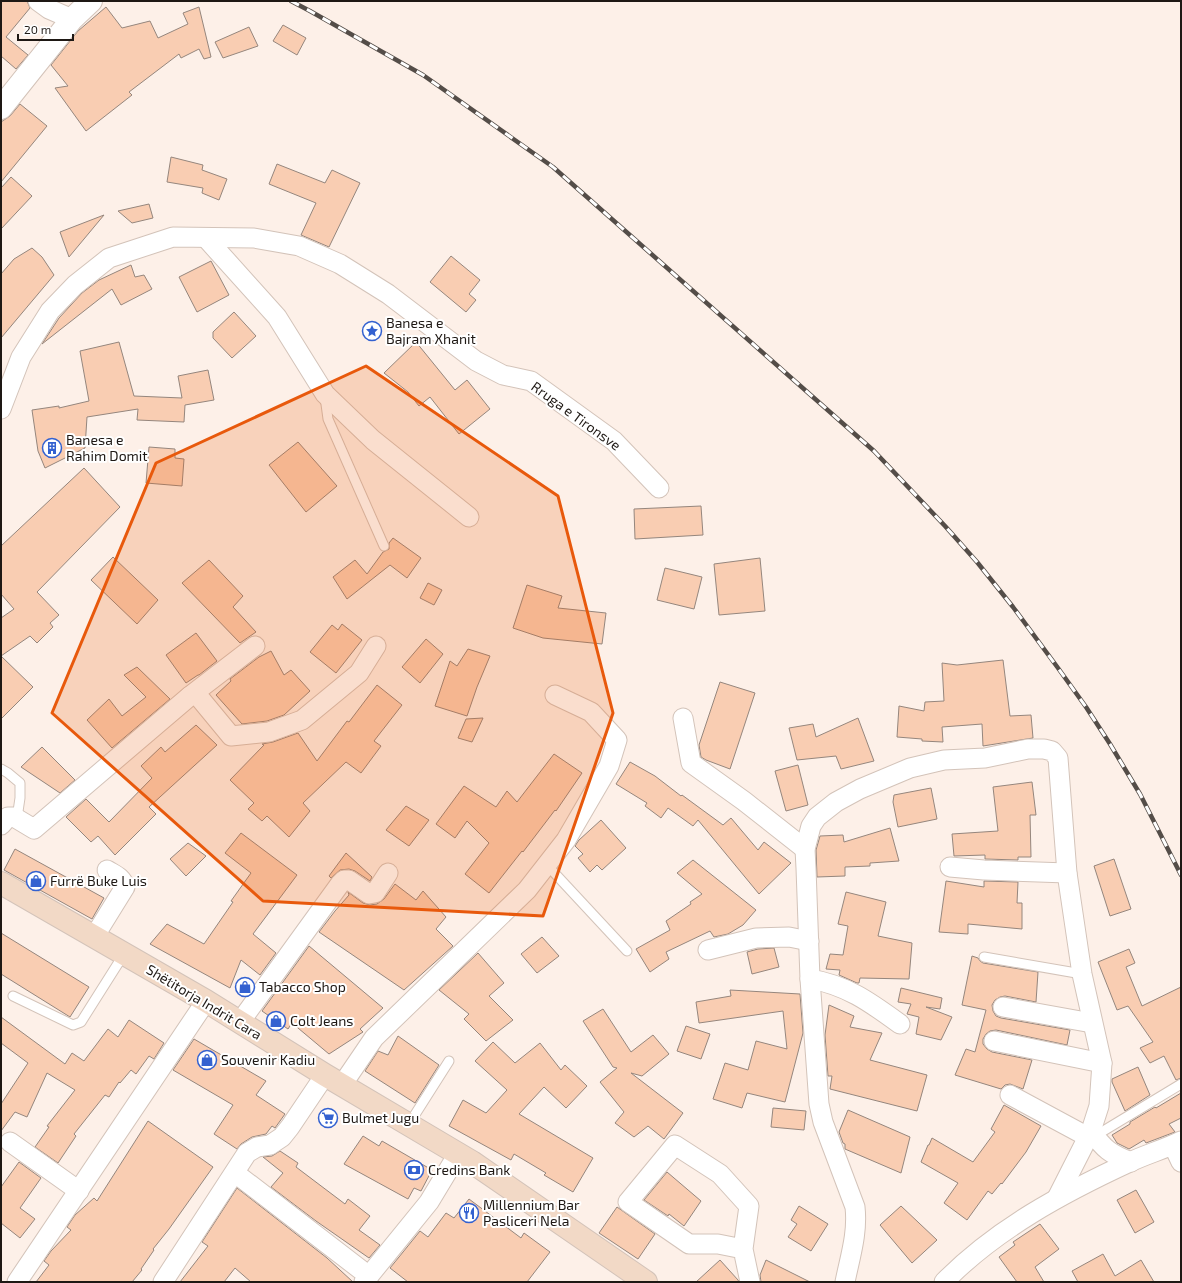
<svg xmlns="http://www.w3.org/2000/svg" width="1182" height="1283" font-family="'Exo 2',sans-serif">
<rect width="100%" height="100%" fill="#fdf0e8"/>
<g fill="#f9cdb2" stroke="#95867d">
<polygon points="1,1 27,1 30,8 6,37 28,55 16,69 1,56"/>
<polygon points="106,7 122,28 150,21 158,38 188,24 183,13 199,7 211,57 204,59 199,49 181,58 179,54 129,92 132,95 86,131 55,88 68,86 51,65 78,31"/>
<polygon points="283,25 306,38 297,55 273,41"/>
<polygon points="249,27 258,46 223,58 215,42"/>
<polygon points="20,104 47,126 1,182 1,122 10,116"/>
<polygon points="171,157 203,165 202,170 227,179 219,200 202,193 203,188 167,182"/>
<polygon points="277,164 325,183 332,170 360,183 329,247 301,235 316,203 269,184"/>
<polygon points="11,177 32,196 1,229 1,188"/>
<polygon points="149,204 153,218 132,223 118,211"/>
<polygon points="104,215 69,257 60,232"/>
<polygon points="32,248 42,257 54,275 1,338 1,274 14,259"/>
<polygon points="451,256 480,280 469,294 476,300 466,312 430,282"/>
<polygon points="211,261 229,295 197,312 179,277"/>
<polygon points="131,265 135,277 144,275 152,289 121,305 112,289 42,344 59,318 82,293 99,280"/>
<polygon points="234,312 256,336 232,358 213,338 213,332"/>
<polygon points="119,342 134,396 182,398 178,376 208,370 214,400 185,405 184,422 137,420 138,409 87,417 85,448 45,468 38,451 32,410 59,406 59,408 89,401 80,351"/>
<polygon points="416,342 455,390 467,380 490,409 459,434 430,397 419,406 408,392 384,373"/>
<polygon points="298,442 337,486 306,512 269,465"/>
<polygon points="149,447 175,449 175,458 184,459 182,486 146,483"/>
<polygon points="84,468 120,507 37,592 59,615 50,623 53,627 37,643 30,636 1,656 33,687 1,719 1,618 14,609 1,594 1,546"/>
<polygon points="701,506 703,535 635,539 634,509"/>
<polygon points="393,538 421,558 407,578 390,565 347,599 333,577 355,560 367,574 383,552 389,549 389,543"/>
<polygon points="113,557 158,600 137,624 91,580"/>
<polygon points="760,558 765,611 719,615 714,564"/>
<polygon points="209,560 243,596 233,607 256,632 240,643 182,583"/>
<polygon points="665,568 702,577 694,609 657,600"/>
<polygon points="428,583 442,590 434,605 420,598"/>
<polygon points="527,585 562,596 558,608 606,613 602,644 543,638 513,628"/>
<polygon points="342,624 362,640 336,673 310,652 332,625 338,630"/>
<polygon points="196,633 217,661 199,675 198,675 186,683 166,655"/>
<polygon points="426,639 443,654 420,683 402,667"/>
<polygon points="468,649 490,656 477,687 467,716 435,706 450,661 457,666"/>
<polygon points="271,651 284,675 291,670 310,691 284,715 267,721 242,724 216,695 231,681 230,679 259,657"/>
<polygon points="1003,660 1010,716 1031,715 1033,738 983,746 982,724 942,727 943,742 922,741 922,739 897,737 899,706 924,711 925,702 944,701 942,663 957,665"/>
<polygon points="137,667 170,699 112,748 87,720 109,699 122,716 146,697 124,675"/>
<polygon points="720,682 755,693 730,769 706,760 701,757 699,745"/>
<polygon points="377,685 402,705 374,741 381,746 361,773 346,762 303,803 310,811 289,837 267,816 262,821 248,809 254,803 230,780 264,745 262,744 273,742 298,733 317,761 347,721 349,722"/>
<polygon points="483,718 472,742 458,738 466,719"/>
<polygon points="858,718 874,761 841,769 836,756 797,760 789,728 813,724 816,737"/>
<polygon points="196,725 217,745 149,807 156,814 115,855 98,836 91,842 66,817 86,799 109,822 152,778 141,766 161,747 165,752"/>
<polygon points="42,747 75,780 60,793 21,767"/>
<polygon points="554,754 582,773 556,811 555,810 523,852 522,851 489,893 465,874 489,843 467,821 455,838 436,824 464,786 496,807 507,791 517,802"/>
<polygon points="630,762 655,776 681,796 682,795 723,825 731,818 758,850 764,842 791,863 759,894 698,820 693,826 668,808 661,818 645,806 647,803 616,784"/>
<polygon points="798,765 808,805 786,811 775,771"/>
<polygon points="1032,782 1036,815 1030,815 1031,857 1018,857 1018,860 985,859 985,855 954,856 952,834 998,831 993,787"/>
<polygon points="931,788 937,819 898,827 893,802 894,795"/>
<polygon points="406,806 429,820 409,846 386,830"/>
<polygon points="601,820 626,848 602,870 597,865 590,872 578,858 583,854 575,846 579,840"/>
<polygon points="890,828 899,861 870,863 870,866 845,867 845,876 817,877 816,850 820,836 843,835 844,842"/>
<polygon points="241,833 297,875 253,934 276,953 260,975 241,960 230,988 150,944 167,924 204,944 233,902 231,901 251,873 225,853"/>
<polygon points="188,843 206,856 186,876 170,859"/>
<polygon points="15,849 104,898 92,919 4,870"/>
<polygon points="346,853 372,877 370,881 355,871 349,869 340,870 331,878 329,876"/>
<polygon points="1114,859 1131,909 1110,916 1094,866"/>
<polygon points="693,860 756,910 743,925 728,934 714,937 710,931 666,952 669,959 650,972 636,949 670,930 666,921 691,904 690,902 702,894 677,873"/>
<polygon points="946,881 984,887 984,881 1018,882 1017,903 1022,903 1022,929 968,924 968,934 939,932"/>
<polygon points="395,884 416,900 423,891 446,917 436,929 453,946 404,990 319,932 335,911 349,895 348,892 363,903 370,905 377,904 384,899"/>
<polygon points="846,892 886,902 878,936 912,943 909,979 860,978 859,983 857,983 839,975 840,970 826,969 830,954 843,955 848,926 838,924"/>
<polygon points="1,933 89,987 70,1017 1,974"/>
<polygon points="542,937 559,956 537,973 521,954"/>
<polygon points="309,946 383,1008 360,1029 363,1032 329,1054 292,1023 288,1029 262,1011"/>
<polygon points="774,948 779,967 752,974 747,952 758,949"/>
<polygon points="1129,949 1135,963 1126,967 1142,1006 1181,987 1181,1078 1176,1080 1164,1056 1150,1063 1140,1048 1153,1042 1128,1006 1117,1010 1098,962"/>
<polygon points="478,953 504,983 489,996 513,1020 486,1041 464,1019 469,1014 439,990"/>
<polygon points="972,956 978,958 980,961 983,963 1038,972 1036,1002 1005,996 1000,997 995,1000 992,1005 993,1011 996,1016 1001,1018 1070,1030 1067,1045 996,1030 990,1031 986,1034 983,1039 983,1044 987,1049 992,1052 1032,1060 1023,1089 1010,1084 1005,1085 1001,1089 955,1075 966,1049 975,1052 986,1010 962,1005"/>
<polygon points="901,988 942,998 940,1009 926,1007 952,1017 941,1040 916,1034 919,1017 907,1014 911,1004 898,1002"/>
<polygon points="730,990 800,994 803,1033 785,1102 747,1093 742,1108 713,1099 725,1063 748,1070 756,1041 787,1049 783,1011 699,1023 696,1002 731,996"/>
<polygon points="829,1005 854,1016 850,1027 882,1033 870,1060 927,1075 917,1111 830,1089 832,1076 828,1076 825,1035"/>
<polygon points="603,1009 631,1052 653,1035 669,1054 642,1076 631,1073 683,1113 664,1139 648,1126 634,1137 615,1123 624,1112 600,1082 617,1068 613,1067 583,1021"/>
<polygon points="1,1017 65,1064 72,1053 84,1061 108,1029 118,1037 129,1020 164,1043 154,1059 149,1056 136,1074 131,1070 120,1083 119,1082 109,1097 105,1095 74,1134 76,1136 58,1163 35,1147 49,1127 47,1126 75,1090 47,1073 27,1117 15,1112 1,1131 1,1104 28,1063 1,1043"/>
<polygon points="686,1026 710,1034 701,1059 677,1051"/>
<polygon points="398,1036 439,1065 415,1103 365,1071 378,1051 388,1055"/>
<polygon points="194,1039 266,1081 256,1095 285,1114 275,1128 272,1126 266,1134 252,1137 241,1144 237,1149 214,1134 233,1105 173,1070"/>
<polygon points="493,1042 515,1063 540,1043 561,1070 565,1065 587,1086 566,1108 544,1087 519,1114 593,1158 573,1192 544,1175 546,1173 514,1154 511,1160 449,1126 463,1100 486,1113 507,1090 475,1061"/>
<polygon points="1138,1067 1150,1095 1125,1111 1112,1082 1112,1079"/>
<polygon points="1181,1093 1181,1118 1169,1124 1175,1132 1146,1143 1144,1140 1129,1149 1117,1143 1112,1135 1130,1124 1130,1122 1155,1107 1156,1108"/>
<polygon points="1004,1105 1041,1126 1026,1152 1002,1184 1001,1183 992,1194 988,1191 967,1220 944,1203 958,1183 921,1162 928,1145 929,1145 932,1138 973,1162 995,1132 991,1129"/>
<polygon points="773,1108 806,1111 804,1130 771,1127"/>
<polygon points="848,1110 910,1137 901,1173 845,1149 845,1144 843,1143 839,1132"/>
<polygon points="148,1121 213,1167 169,1229 153,1249 154,1250 141,1269 142,1270 132,1282 36,1282 49,1265 44,1261 51,1251 71,1230 67,1227 75,1215 94,1198 97,1201"/>
<polygon points="363,1136 379,1146 382,1141 432,1170 421,1191 414,1188 408,1199 344,1164"/>
<polygon points="280,1151 298,1163 296,1167 345,1204 348,1199 370,1216 359,1230 380,1245 369,1258 316,1221 271,1187 283,1173 263,1157 272,1156"/>
<polygon points="19,1162 41,1178 20,1208 35,1219 20,1238 1,1223 1,1187"/>
<polygon points="667,1172 701,1201 684,1226 669,1214 668,1216 644,1200"/>
<polygon points="237,1188 327,1258 353,1282 251,1282 235,1268 224,1282 180,1282 208,1246 202,1242"/>
<polygon points="1136,1190 1154,1222 1135,1233 1117,1200"/>
<polygon points="469,1199 521,1238 524,1233 550,1252 527,1282 408,1282 390,1268 399,1257 420,1231 428,1237 446,1213 454,1218"/>
<polygon points="799,1206 828,1224 811,1251 788,1237 797,1224 791,1220"/>
<polygon points="901,1206 937,1240 912,1263 880,1225"/>
<polygon points="617,1207 655,1234 638,1259 599,1233"/>
<polygon points="1040,1224 1059,1249 1035,1267 1044,1282 1017,1282 999,1257 1015,1245 1013,1242"/>
<polygon points="1103,1254 1115,1276 1141,1260 1154,1282 1078,1282 1072,1271"/>
<polygon points="720,1260 738,1280 739,1282 696,1282"/>
<polygon points="766,1260 810,1282 761,1282 760,1275"/>
</g>
<g fill="none" stroke-linecap="round" stroke-linejoin="round">
<defs>
<g id="service">
<polyline points="325,397 328,419 384,546"/>
<polyline points="1,769 8,773 20,783 20,798 17,818"/>
<polyline points="547,865 627,951"/>
<polyline points="984,957 1082,974"/>
<polyline points="13,996 73,1025 81,1022 124,954"/>
<polyline points="409,1124 449,1061"/>
<polyline points="1095,1136 1181,1084"/>
</g>
<g id="minor">
<polyline points="38,1 49,9 72,19"/>
<polyline points="206,238 277,317 325,394 373,440 469,517"/>
<polyline points="1,409 21,357 50,311 75,285 109,258 173,237 254,238 299,246 340,264 388,294 476,361 503,375 531,381 614,441 659,488"/>
<polyline points="190,696 255,646"/>
<polyline points="683,718 691,763 744,801 805,849"/>
<polyline points="1,825 8,817 14,817 34,829 190,696 198,696 231,736 269,732 302,720 359,673 376,646"/>
<polyline points="950,867 984,870 1067,873"/>
<path d="M 94,937 L 125,887 C 122,877 115,875 107,870"/>
<polyline points="708,950 756,938 789,937 809,941"/>
<path d="M 810,979 C 847,985 871,1003 900,1024"/>
<polyline points="1003,1007 1092,1023"/>
<polyline points="240,1022 340,884 344,880 349,880 369,894 375,893 388,873"/>
<polyline points="994,1041 1102,1063"/>
<polyline points="342,1085 374,1038 527,890 566,840 609,766 617,740 591,712 555,695"/>
<polyline points="1010,1095 1088,1137"/>
<path d="M 1091,1131 C 1104,1149 1110,1154 1131,1162"/>
<polyline points="10,1142 79,1191"/>
<polyline points="1173,1145 1181,1162"/>
<polyline points="235,1173 369,1276"/>
<polyline points="743,1249 718,1244 689,1244 628,1202 675,1145 720,1174 749,1206 743,1249 750,1282"/>
<polyline points="17,1282 206,1001"/>
<polyline points="163,1282 247,1153 257,1147 270,1145 282,1137 290,1127 325,1075"/>
<polyline points="364,1282 429,1202 458,1154"/>
<path d="M 845,1282 C 850,1257 858,1233 855,1207 L 823,1122 L 819,1104 L 810,979 L 806,868 L 805,849 L 811,826 L 817,817 L 836,802 L 860,789 L 910,768 L 944,760 L 985,758 L 1028,749 L 1044,749 L 1052,751 L 1058,758 L 1067,873 L 1082,974 L 1102,1063 L 1099,1106 L 1091,1131 L 1057,1198"/>
<path d="M 944,1282 C 996,1229 1063,1193 1130,1162 C 1147,1154 1165,1149 1181,1141"/>
</g>
<polyline id="tertiary" points="1,108 72,19 91,1"/>
<polyline id="secondary" points="1,883 206,1001 325,1075 472,1162 646,1282"/>
</defs>
<use href="#service" stroke="#d3c3b9" stroke-width="11"/>
<use href="#minor" stroke="#d3c3b9" stroke-width="21"/>
<use href="#tertiary" stroke="#d3c3b9" stroke-width="24"/>
<use href="#secondary" stroke="#d3c3b9" stroke-width="24"/>
<use href="#service" stroke="#fff" stroke-width="9"/>
<use href="#minor" stroke="#fff" stroke-width="19"/>
<use href="#tertiary" stroke="#fff" stroke-width="22"/>
<use href="#secondary" stroke="#f2d9c6" stroke-width="22"/>
<defs>
<polyline id="rail" points="291,1 310,11 423,75 553,167 874,451 945,526 977,562 1013,607 1058,668 1086,707 1110,744 1140,794 1181,875"/>
</defs>
<use href="#rail" stroke="#544d48" stroke-width="4.5"/>
<use href="#rail" stroke="#fff" stroke-width="3" stroke-dasharray="9" stroke-linecap="butt"/>
</g>
<path fill="#e8590c" fill-opacity="0.2" stroke="#e8590c" stroke-width="3" stroke-linejoin="round" d="M 366,366 L 558,496 L 613,713 L 543,916 L 263,901 L 52,713 L 156,463 Z"/>
<defs>
<symbol id="sight-ring" viewBox="-11 -11 22 22"><circle r="9.5" fill="#fff" stroke="#3361d0" stroke-width="1.5"/><path d="M0-6L1.8-2.2L6-1.7L2.9 1.2L3.7 5.4L0 3.3L-3.7 5.4L-2.9 1.2L-6-1.7L-1.8-2.2Z" fill="#3361d0"/></symbol>
<symbol id="building-ring" viewBox="-11 -11 22 22"><circle r="9.5" fill="#fff" stroke="#3361d0" stroke-width="1.5"/><path d="M-4-6H4V6H1V3H-1V6H-4ZM-2.5-4.3h1.7v1.8h-1.7ZM.8-4.3h1.7v1.8H.8ZM-2.5-1h1.7V.8h-1.7ZM.8-1h1.7V.8H.8Z" fill="#3361d0"/></symbol>
<symbol id="shop-ring" viewBox="-11 -11 22 22"><circle r="9.5" fill="#fff" stroke="#3361d0" stroke-width="1.5"/><path d="M-5-2.5h2.3a2.7 3.5 0 0 1 5.4 0H5L5.5 6h-11ZM-1.5-2.5h3a1.5 2.3 0 0 0-3 0Z" fill="#3361d0"/></symbol>
<symbol id="supermarket-ring" viewBox="-11 -11 22 22"><circle r="9.5" fill="#fff" stroke="#3361d0" stroke-width="1.5"/><path d="M-6-5.5h2.5l.6 2H6L4.5 2H-2.5L-4.4-4H-6ZM-1.5 3.2a1.3 1.3 0 1 0 .1 0ZM3 3.2a1.3 1.3 0 1 0 .1 0Z" fill="#3361d0"/></symbol>
<symbol id="bank-ring" viewBox="-11 -11 22 22"><circle r="9.5" fill="#fff" stroke="#3361d0" stroke-width="1.5"/><path d="M-6-4H6V4H-6ZM0-2.3a2.3 2.3 0 1 0 0 4.6a2.3 2.3 0 1 0 0-4.6Z" fill="#3361d0"/></symbol>
<symbol id="restaurant-ring" viewBox="-11 -11 22 22"><circle r="9.5" fill="#fff" stroke="#3361d0" stroke-width="1.5"/><path d="M-5-6h1v4h1v-4h1v4h1v-4h1v5L-1.5 .5V6h-2V.5L-5-1ZM5-6V6H3V1.5H1.5Q1.5-4 5-6Z" fill="#3361d0"/></symbol>
</defs>
<g fill-rule="evenodd">
<use href="#sight-ring" x="361" y="320" width="22" height="22"/>
<use href="#building-ring" x="41" y="437" width="22" height="22"/>
<use href="#shop-ring" x="25" y="870" width="22" height="22"/>
<use href="#shop-ring" x="234" y="976" width="22" height="22"/>
<use href="#shop-ring" x="265" y="1010" width="22" height="22"/>
<use href="#shop-ring" x="196" y="1049" width="22" height="22"/>
<use href="#supermarket-ring" x="317" y="1107" width="22" height="22"/>
<use href="#bank-ring" x="403" y="1159" width="22" height="22"/>
<use href="#restaurant-ring" x="458" y="1202" width="22" height="22"/>
</g>
<g text-anchor="middle" stroke-width="4" stroke-linejoin="round" paint-order="stroke">
<g font-size="14" fill="#1e1814" stroke="#fff" text-anchor="start">
<text x="386" y="328">Banesa e<tspan x="386" dy="16">Bajram Xhanit</tspan></text>
<text x="66" y="445">Banesa e<tspan x="66" dy="16">Rahim Domit</tspan></text>
<text x="50" y="886">Furrë Buke Luis</text>
<text x="259" y="992">Tabacco Shop</text>
<text x="290" y="1026">Colt Jeans</text>
<text x="221" y="1065">Souvenir Kadiu</text>
<text x="342" y="1123">Bulmet Jugu</text>
<text x="428" y="1175">Credins Bank</text>
<text x="483" y="1210">Millennium Bar<tspan x="483" dy="16">Pasliceri Nela</tspan></text>
</g>
<g font-size="14" fill="#1e1814" stroke="#fff">
<text transform="translate(576 416) rotate(36)" y="5">Rruga e Tironsve</text>
<text transform="translate(204 1002) rotate(31)" y="5">Shëtitorja Indrit Cara</text>
</g>
</g>
<rect width="1182" height="1283" fill="none" stroke="#1e1814" stroke-width="4"/>
<path d="M18 34v6h55v-6" fill="none" stroke="#1e1814" stroke-width="2"/>
<text x="24" y="34" font-size="12" fill="#1e1814" stroke="#ffffff" stroke-width="3" paint-order="stroke">20 m</text>
</svg>
